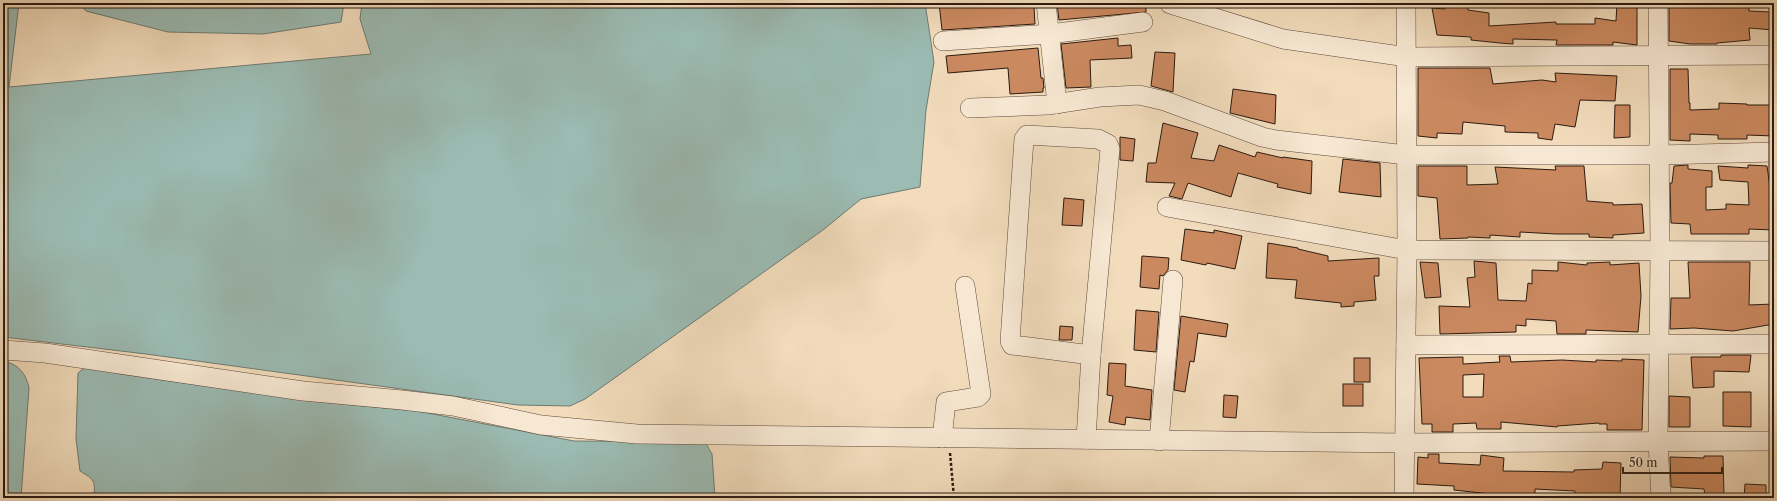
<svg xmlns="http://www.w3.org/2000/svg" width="1777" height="501" font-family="'Libre Caslon Text',serif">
<rect width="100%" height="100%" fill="#f2dcbc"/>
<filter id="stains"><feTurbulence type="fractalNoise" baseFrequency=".005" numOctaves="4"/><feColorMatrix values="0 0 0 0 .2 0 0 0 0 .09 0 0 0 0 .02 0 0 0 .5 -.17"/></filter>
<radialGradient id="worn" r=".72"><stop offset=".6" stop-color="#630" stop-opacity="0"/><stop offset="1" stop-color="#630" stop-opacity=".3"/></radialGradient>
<g fill="#9bbbb3" stroke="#6e7b72">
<polygon points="3,3 19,3 9,87 371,54 360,19 362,3 925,3 934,62 926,110 920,187 861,199 823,230 585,399 570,406 518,405 146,354 3,337"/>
<polygon points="78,3 344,3 341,22 263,34 168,32 86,11"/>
<path d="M 3,361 C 18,364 26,373 29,388 L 21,498 L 3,498 Z"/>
<path d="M 91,367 L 121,374 L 311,401 L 417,411 L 574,441 L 705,442 L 712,454 L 715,498 L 94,498 C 95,480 95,480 80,471 L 76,439 L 78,373 L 83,369 Z"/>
</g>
<g fill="#cb8960" stroke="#2b1a10" fill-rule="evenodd">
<polygon points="939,3 1030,3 1030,7 1034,7 1035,24 942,30"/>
<polygon points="1057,3 1146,3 1146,12 1059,20"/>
<polygon points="1444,3 1468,3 1468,10 1489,13 1489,26 1556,22 1556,24 1595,24 1595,18 1616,21 1617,3 1637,3 1637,45 1613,42 1613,45 1556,45 1557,40 1513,39 1513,44 1500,43 1471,40 1471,37 1437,35 1432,8 1445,9"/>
<polygon points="1669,3 1749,3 1749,11 1771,12 1774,30 1749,28 1750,40 1717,43 1717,44 1690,44 1669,41"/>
<polygon points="1118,38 1118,46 1131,45 1132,58 1090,60 1091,87 1066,88 1061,44"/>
<polygon points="1038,48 1041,78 1043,78 1044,88 1043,88 1043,92 1010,94 1008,68 948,73 946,56"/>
<polygon points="1155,52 1175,53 1173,92 1151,86"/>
<polygon points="1418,68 1490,68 1493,84 1542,80 1556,82 1555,73 1617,76 1615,101 1580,100 1575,127 1555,124 1552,140 1538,138 1538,133 1505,132 1505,126 1463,122 1462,134 1437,133 1437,138 1418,136"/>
<polygon points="1670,69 1688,69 1689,103 1690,103 1690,110 1719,109 1719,103 1747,104 1747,105 1774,105 1774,136 1747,135 1747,139 1718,139 1718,135 1690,134 1690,141 1670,140"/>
<polygon points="1233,89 1276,95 1275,124 1230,113"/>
<polygon points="1615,105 1630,105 1630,137 1614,138"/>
<polygon points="1163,123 1198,133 1191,158 1214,161 1219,145 1255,157 1257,152 1283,158 1283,157 1312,161 1311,194 1277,187 1278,184 1238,173 1231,197 1188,183 1182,199 1169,196 1175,183 1146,182 1148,163 1156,163"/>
<polygon points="1120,137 1135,139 1133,161 1120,160"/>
<polygon points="1343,159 1380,163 1381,197 1339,192"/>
<polygon points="1688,165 1688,169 1712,171 1712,187 1706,187 1706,210 1726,209 1726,204 1749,205 1748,182 1720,180 1718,166 1748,168 1748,165 1767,166 1770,187 1774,187 1774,230 1749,229 1749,234 1691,234 1690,224 1671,223 1670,183 1672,183 1674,166"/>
<polygon points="1418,166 1467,166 1467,185 1498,184 1495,167 1556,170 1555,166 1584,166 1587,201 1613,203 1613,205 1642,204 1644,233 1613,235 1613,238 1589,237 1589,234 1556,234 1520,232 1520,237 1490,235 1490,238 1468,237 1468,238 1440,239 1437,198 1418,196"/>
<polygon points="1064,198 1084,200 1082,226 1062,225"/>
<polygon points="1185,229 1214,233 1214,230 1242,236 1235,269 1207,263 1206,265 1181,260"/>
<polygon points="1268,243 1298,248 1298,249 1328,256 1328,261 1379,258 1379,276 1374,276 1376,300 1354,302 1354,306 1341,307 1341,303 1295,298 1297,280 1266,278"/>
<polygon points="1142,256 1169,258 1168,270 1163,276 1160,275 1159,289 1140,287"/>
<polygon points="1474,261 1496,263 1498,300 1526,301 1528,283 1532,284 1532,270 1558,271 1558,262 1587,265 1587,263 1610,262 1610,265 1639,263 1641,296 1638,332 1586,330 1586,334 1557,334 1556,321 1526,319 1526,326 1516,325 1516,332 1440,334 1439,306 1470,307 1467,278 1475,277"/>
<polygon points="1420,262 1438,263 1441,297 1425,298"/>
<polygon points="1688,262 1750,262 1749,305 1773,304 1774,324 1733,331 1694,328 1670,329 1671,298 1690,298"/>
<polygon points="1136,310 1159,312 1156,352 1134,350"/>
<polygon points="1181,316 1228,324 1226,337 1198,333 1194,362 1190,361 1185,392 1174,390"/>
<polygon points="1060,326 1073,327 1072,340 1059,340"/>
<polygon points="1721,355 1751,355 1749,372 1714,371 1714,387 1693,388 1691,357 1721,357"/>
<path d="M 1499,356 L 1510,356 L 1511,362 L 1562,360 L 1596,362 L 1596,360 L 1622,361 L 1622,359 L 1644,360 L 1642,430 L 1607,430 L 1607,424 L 1599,424 L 1599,423 L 1557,426 L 1557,427 L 1501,422 L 1501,429 L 1477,429 L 1476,423 L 1453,424 L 1453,432 L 1432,432 L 1432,424 L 1422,424 L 1419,358 L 1463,357 L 1463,364 L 1500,362 ZM 1484,374 L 1483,397 L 1463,397 L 1463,375 Z"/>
<rect x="1354" y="358" width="16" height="24"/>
<polygon points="1109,363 1126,364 1125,386 1152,390 1150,420 1126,417 1125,425 1109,422 1113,396 1107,395"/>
<rect x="1343" y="384" width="20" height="22"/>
<polygon points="1723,392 1751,392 1751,427 1723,426"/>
<polygon points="1224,395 1238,396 1236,418 1223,417"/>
<polygon points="1669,396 1690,397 1690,427 1669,427"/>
<polygon points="1428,454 1439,454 1439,463 1480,465 1481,455 1504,458 1503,471 1574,472 1574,470 1602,469 1603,462 1621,463 1620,498 1601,497 1602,494 1575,495 1575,491 1535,489 1535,495 1501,494 1500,495 1454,490 1454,486 1417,484 1418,457 1428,458"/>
<polygon points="1704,456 1723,456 1724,495 1705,495 1704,489 1671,487 1670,457 1704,458"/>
<polygon points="1745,484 1766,485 1766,498 1744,498"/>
</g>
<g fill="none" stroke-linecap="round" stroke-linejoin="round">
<defs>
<g id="minor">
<polyline points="1046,3 1057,104"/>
<polyline points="1658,3 1660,251 1658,442 1661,498"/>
<polyline points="1170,4 1283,39 1407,57 1774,55"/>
<polyline points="943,41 1050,34 1143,22"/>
<polyline points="970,108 1048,105 1100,97 1139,95 1165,101 1262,137 1276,140 1406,155 1660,155 1774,152"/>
<polygon points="1027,135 1098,139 1108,144 1110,149 1091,355 1021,346 1012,345 1010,341 1024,139"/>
<polyline points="1167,207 1407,250 1774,251"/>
<polyline points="1406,345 1774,344"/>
<polyline points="3,350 45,353 303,391 402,400 453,406 541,425 637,434 1405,443 1774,441"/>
<polyline points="942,438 946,402 978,397 981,394 965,286"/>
<polyline points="1086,439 1091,355"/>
<polyline points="1159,441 1173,280"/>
<polyline points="1404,498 1407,250 1406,3"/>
</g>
</defs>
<use href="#minor" stroke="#5d4a3b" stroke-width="20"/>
<polyline stroke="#2b1a10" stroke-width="2.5" stroke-dasharray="3 2" stroke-linecap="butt" points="950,453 954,498"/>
<use href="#minor" stroke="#f7e8d3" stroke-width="19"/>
</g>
<rect width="1777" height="501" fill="none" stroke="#f2dcbc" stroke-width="16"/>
<rect x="4" y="4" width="1769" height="493" fill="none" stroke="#2b1a10" stroke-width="2"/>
<rect x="8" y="8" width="1761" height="485" fill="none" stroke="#2b1a10"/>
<path d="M1623 467v6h99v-6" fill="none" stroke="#2b1a10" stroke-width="2"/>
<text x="1629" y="467" font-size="12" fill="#2b1a10" stroke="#f7e8d3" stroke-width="3" paint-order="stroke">50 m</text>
<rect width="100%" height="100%" filter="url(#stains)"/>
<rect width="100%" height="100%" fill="url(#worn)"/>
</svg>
